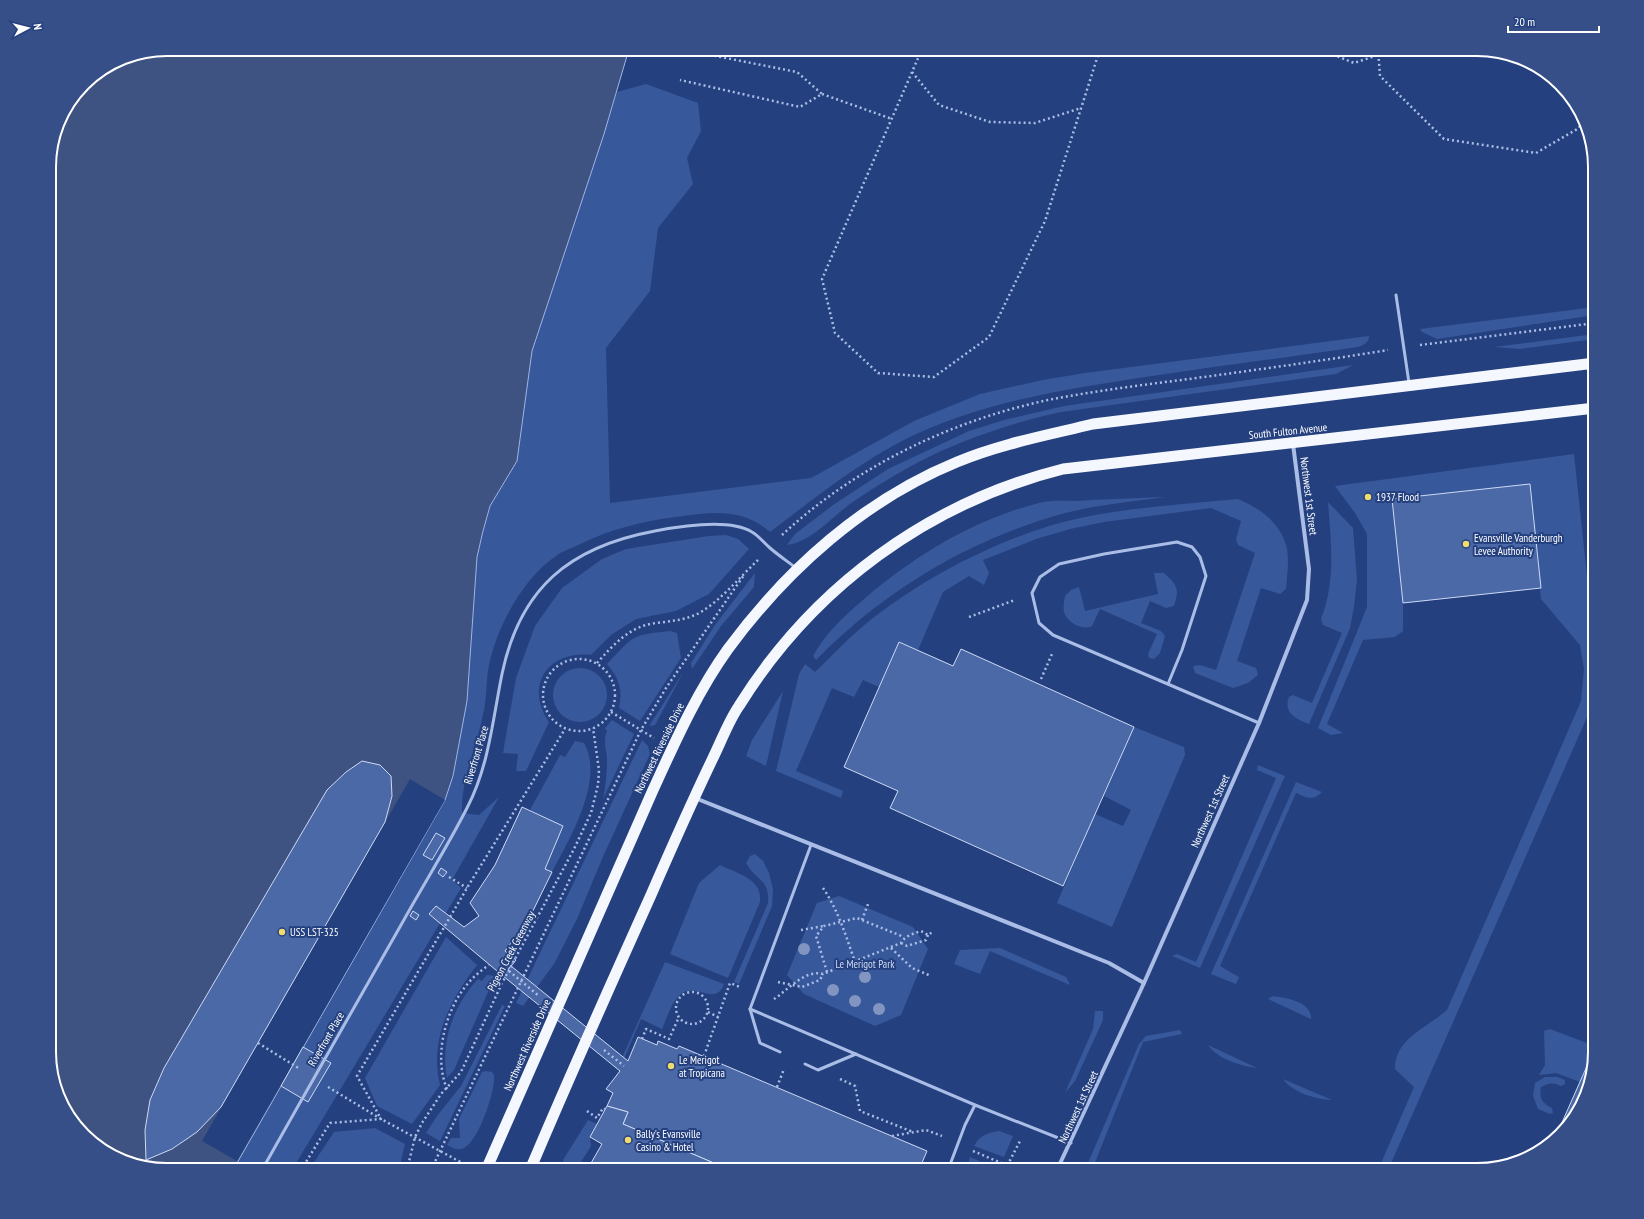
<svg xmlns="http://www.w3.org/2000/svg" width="1644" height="1219" font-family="'PT Sans Narrow',sans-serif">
<rect width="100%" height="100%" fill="#24407f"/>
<g fill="#38589c">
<path d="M 646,84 L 698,103 L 701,131 L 687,158 L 693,184 L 658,228 L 650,291 L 606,348 L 610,503 L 811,478 L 914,421 L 980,394 L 1043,380 L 1085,373 L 1369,336 C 1369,343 1363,345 1358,347 C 1289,357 1220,366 1152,376 C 1067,389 977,402 900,442 C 853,467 812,500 770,532 C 742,507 711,512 676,517 C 641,521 609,530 578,545 C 570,549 562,551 556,556 C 523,578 497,627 489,665 C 486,679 487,695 484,710 C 478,744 461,777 462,813 L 479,815 L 499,797 L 452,880 L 461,888 L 292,1170 L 233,1170 L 445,800 L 453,776 L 467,701 L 477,557 L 483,531 L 490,506 L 517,461 L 532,351 L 617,92 Z"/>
<polygon points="1595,307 1595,315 1437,339 1422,332 1420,329"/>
<polygon points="1595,334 1595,339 1520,349 1494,347"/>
<path d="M 1353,365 L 1336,374 L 1061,412 C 1011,423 960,440 915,464 C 893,476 870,490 850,504 C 831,518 811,542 787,545 L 795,534 L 833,505 L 888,469 L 969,431 L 1004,420 L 1064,406 Z"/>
<path d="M 1574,454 L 1590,604 L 1595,608 L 1595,699 L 1388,1170 L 1378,1170 L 1414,1087 L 1395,1069 C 1395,1038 1427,1028 1447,1010 L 1581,701 L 1584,669 L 1580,645 L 1541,599 L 1530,485 L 1392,499 L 1403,603 L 1403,631 L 1395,637 L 1363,640 L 1327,724 L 1343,733 L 1331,735 L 1318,728 L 1367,607 L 1367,534 L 1355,513 L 1335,486 Z"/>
<path d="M 1166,497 C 1130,502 1093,505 1058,515 C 965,542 884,591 816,660 L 813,656 C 825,634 844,616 863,600 C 914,556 973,520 1039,503 C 1050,500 1064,501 1075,501 C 1105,499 1136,498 1166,497 Z"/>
<path d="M 1238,499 C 1259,508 1279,521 1286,545 C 1290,558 1287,575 1286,589 L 1280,594 L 1261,588 L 1237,661 L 1256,668 L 1258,675 L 1248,683 L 1233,688 L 1195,673 L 1193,666 L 1200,665 L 1216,670 L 1255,553 L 1238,545 L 1236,539 L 1241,521 L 1211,508 L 1104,522 L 1070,529 L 1036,539 L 983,560 L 989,573 L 984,585 L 969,576 L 943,592 L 918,650 L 899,642 L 879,687 L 863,680 L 854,697 L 832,688 L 796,771 L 843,791 L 841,798 L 776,771 L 799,674 L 805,664 L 815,672 C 834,654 852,634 873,618 C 925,578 986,546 1049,526 C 1110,508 1175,505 1238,499 Z"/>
<path d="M 1328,502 L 1353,528 L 1357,580 L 1354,607 L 1350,628 L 1309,724 C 1296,719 1283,713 1289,697 L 1293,695 L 1312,703 L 1342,633 L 1323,625 L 1321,619 C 1336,581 1331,542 1328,502 Z"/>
<path d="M 726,535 L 738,539 L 749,549 L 709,594 L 676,611 L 636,619 L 611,635 L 591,655 C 548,650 524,686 549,722 L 526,771 L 516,771 L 518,754 L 503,753 L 516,678 L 535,626 L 562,588 L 602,559 L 626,549 L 709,536 Z"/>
<polygon points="755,573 754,587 721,626 692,669 691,663 715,625"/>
<path d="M 1154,573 L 1164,573 C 1177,585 1180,589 1174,606 L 1166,608 L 1150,601 L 1141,623 L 1161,631 L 1165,636 L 1160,653 L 1154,659 L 1149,658 L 1148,654 L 1157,634 L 1100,609 L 1092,626 C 1082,631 1067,622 1064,612 C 1063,606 1064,601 1065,596 L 1071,590 L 1079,587 L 1085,611 L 1158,594 Z"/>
<path d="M 670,631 L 677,633 L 681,658 L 640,721 L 619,708 C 623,690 619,678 607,664 C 634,636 630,635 670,631 Z"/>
<circle cx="580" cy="695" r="27"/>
<polygon points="684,671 655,725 649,726"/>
<polygon points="783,691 766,766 746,756 752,740"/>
<path d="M 612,720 L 634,734 L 603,799 C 606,785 607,772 607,758 C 606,748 603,741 607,731 L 605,728 Z"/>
<polygon points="1134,727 1184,747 1185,755 1112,927 1057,903 1095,814 1123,826 1131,810 1104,796"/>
<polygon points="642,740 648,746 650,754 602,859 577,919 554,964 523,1006 516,1003"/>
<path d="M 575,741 L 584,743 C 605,780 569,840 552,872 L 545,869 L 563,826 L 530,810 L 560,755 L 565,757 Z"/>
<polygon points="1258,765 1285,776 1200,968 1172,956 1177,954 1196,962 1276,778 1257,770"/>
<path d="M 1296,782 L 1322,792 C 1312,802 1306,797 1296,793 L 1220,966 L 1239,977 L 1236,984 L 1211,974 Z"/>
<path d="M 755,854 L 763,861 L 769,873 L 773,889 L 772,906 L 739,984 L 734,982 L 768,903 C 770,879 755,880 746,863 L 750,856 Z"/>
<path d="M 720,865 C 738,874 763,879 760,902 L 728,978 L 670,954 L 699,883 Z"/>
<polygon points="839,896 913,927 928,949 901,1015 875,1026 804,994 787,975 817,903"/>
<path d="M 446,937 L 477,965 C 450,1000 429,1040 440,1085 L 412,1124 L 377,1106 L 365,1078 Z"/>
<polygon points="1000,948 1066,977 1070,985 990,951 980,974 954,964 960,950"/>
<path d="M 665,962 L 724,984 C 716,1007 695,982 681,994 C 671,1002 667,1018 662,1029 L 641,1019 L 623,1061 L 621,1060 Z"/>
<path d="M 487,975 L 495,976 L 454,1070 L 447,1078 C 440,1041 454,1005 478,979 L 482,981 Z"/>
<path d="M 1273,996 C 1287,998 1312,1002 1311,1019 L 1268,999 Z"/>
<polygon points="502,1005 505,1006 440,1141 426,1133 437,1116 461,1086"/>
<polygon points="1095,1011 1103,1011 1103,1020 1075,1081 1065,1093 1093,1029"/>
<polygon points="1550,1029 1595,1046 1580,1082 1556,1073 1539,1075 1545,1065 1544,1031"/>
<polygon points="1180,1030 1182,1034 1143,1042 1092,1170 1085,1170 1139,1044 1146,1036"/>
<path d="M 1208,1045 L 1257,1068 C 1240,1066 1218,1059 1208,1045 Z"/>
<path d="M 485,1071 L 492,1072 L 494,1075 C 496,1090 478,1142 464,1148 C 458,1151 453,1148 447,1145 L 451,1138 L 460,1138 L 459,1119 L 482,1072 Z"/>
<path d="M 1545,1077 L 1557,1077 L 1565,1080 L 1565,1084 L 1561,1086 C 1553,1082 1548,1083 1541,1087 C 1539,1099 1542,1103 1552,1108 L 1553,1113 L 1550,1114 L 1538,1109 L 1533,1096 L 1535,1083 Z"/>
<path d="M 1283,1079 L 1332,1100 C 1315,1099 1293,1093 1283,1079 Z"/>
<polygon points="588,1120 597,1124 590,1137 591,1146 576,1170 564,1170 563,1160"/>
<polygon points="375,1128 405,1144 399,1170 309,1170 334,1132"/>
<path d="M 999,1131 L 1013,1136 L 1004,1157 L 974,1146 C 980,1135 987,1133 999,1131 Z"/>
<polygon points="970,1157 998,1169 998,1170 967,1169"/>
</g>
<polygon fill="#3e5381" stroke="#9eb6e7" points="167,49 629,49 604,134 532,351 517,461 490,506 483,531 477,557 467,701 453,776 445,800 233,1170 166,1170 129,1164 95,1146 61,1105 49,1060 49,159 58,121 84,83 122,58"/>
<polygon fill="#24407f" points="410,779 445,800 237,1161 202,1141"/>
<g fill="#4c69a7" stroke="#cddaf5">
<polygon points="1530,484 1541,588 1403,603 1392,499"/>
<polygon points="899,642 953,666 961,649 1134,727 1063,886 890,808 898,791 844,767"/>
<polygon points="362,761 380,765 391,776 392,796 385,822 221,1107 197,1132 172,1149 146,1160 145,1130 150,1100 164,1068 327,790 346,772"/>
<polygon points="522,807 563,826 545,869 552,872 527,923 505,951 516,960 503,976 429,914 436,906 464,927 479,916 470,903 495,865"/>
<polygon points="436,833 445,838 432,860 423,855"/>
<polygon points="441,868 447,872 443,877 438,873"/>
<polygon points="413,911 419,915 416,920 410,916"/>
<polygon points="511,966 628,1061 638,1037 657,1045 658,1041 677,1049 679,1046 927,1151 919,1170 730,1170 623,1124 628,1112 607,1106 613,1093 606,1089 620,1071 503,976"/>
<polygon points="303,1047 331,1063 308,1102 281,1086"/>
<polygon points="1595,1048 1589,1090 1571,1124 1556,1136"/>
<polygon points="607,1106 628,1112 623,1124 730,1170 587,1170 602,1144 590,1137"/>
</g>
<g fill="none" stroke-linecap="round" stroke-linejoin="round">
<g stroke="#aabde6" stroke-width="2.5" stroke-dasharray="2 3" stroke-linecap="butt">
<polyline points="680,49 797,72 822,94 800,107 680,80"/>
<polyline points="922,49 822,279 835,333 878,373 934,377 989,337 1045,221 1100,49"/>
<polyline points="1319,49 1354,63 1378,55"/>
<polyline points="1378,49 1380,76 1444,139 1536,153 1579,128 1583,117"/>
<polyline points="912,72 939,105 990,122 1035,123 1081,108"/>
<polyline points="822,94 892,119"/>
<polyline points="1420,345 1595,323"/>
<path d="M 782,535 C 855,467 950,421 1048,400 C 1094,391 1142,385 1189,379 C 1255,370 1321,361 1388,350"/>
<polyline points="969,617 1015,600"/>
<circle cx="579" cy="695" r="36"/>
<path d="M 597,663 C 614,644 630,626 656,623 C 672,621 687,620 701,612 C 722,599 740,577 758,560"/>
<polyline points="1041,679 1052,654"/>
<polyline points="611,712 654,738"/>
<polyline points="449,877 467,888"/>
<path d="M 823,888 C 838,910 846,936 855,962"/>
<polyline points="862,920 868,904"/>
<polyline points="801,930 824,926"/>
<polyline points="901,943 907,946 926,940 928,935"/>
<polyline points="891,948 912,968 931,976"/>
<polyline points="509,971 539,996"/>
<polyline points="827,972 816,936 824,926 857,918 904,937"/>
<polyline points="778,982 802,987 820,980 823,974"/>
<circle cx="692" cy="1008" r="16"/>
<path d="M 774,999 C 788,990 805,969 823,974 L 901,943 C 905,936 912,934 921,931 L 928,935 L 934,931"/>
<polyline points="708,1012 718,1017"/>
<polyline points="642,1039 646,1029 669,1039 679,1017"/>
<polyline points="258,1043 300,1069"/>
<polyline points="604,1050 624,1066"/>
<polyline points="704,1056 730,983 740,987"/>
<polyline points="840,1079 855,1086 860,1111 913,1132"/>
<polyline points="328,1087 381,1119 466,1165"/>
<polyline points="777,1087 784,1069"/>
<path d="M 447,1089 C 434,1058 444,1014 465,987 C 472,978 480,971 489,965"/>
<polyline points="587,1111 597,1118 603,1108 605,1109"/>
<polyline points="892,1136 926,1130 942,1136"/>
<polyline points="973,1151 1018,1170"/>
<polyline points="301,1170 330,1123 381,1119 357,1076 467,888 565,729"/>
<polyline points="407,1170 415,1137 422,1123 441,1094 461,1072 502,983 574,849 591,813 598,785 599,770 593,728"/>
<polyline points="431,1170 641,730 666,688 744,575"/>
<polyline points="1005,1170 1020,1141"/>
</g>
<g stroke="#aabde6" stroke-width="3">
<polyline points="1396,295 1409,383"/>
<polyline points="1168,684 1182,650 1206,576 1200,557 1192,547 1177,542 1104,554 1059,564 1040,577 1032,593 1039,623 1053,635 1259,723"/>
<polyline points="811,845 750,1009 975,1105 1071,1143"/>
<polyline points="750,1009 760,1043 780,1052"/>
<polyline points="805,1064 818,1070 856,1054"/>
<path d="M 262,1170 C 308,1088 355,1006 401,925 C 423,885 448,846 468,806 C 489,765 493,718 502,674 C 520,588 569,547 655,531 C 681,526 729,518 752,532 C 759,536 764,543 770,548 C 778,555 787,561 796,568"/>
<polyline points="948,1170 965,1125 975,1105"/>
</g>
<g stroke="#aabde6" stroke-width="4">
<polyline points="695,798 1109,963 1144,983"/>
<polyline points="1057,1170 1144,983 1259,723 1307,600 1309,569 1293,444"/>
</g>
<g stroke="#f5f7fe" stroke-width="11">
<path d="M 486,1170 L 653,790 C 675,742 697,692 728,649 C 787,569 864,500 957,462 C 1000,444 1048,435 1093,424 L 1595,363"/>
<path d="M 530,1170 C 569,1078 610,986 651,895 C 671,849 691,804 712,760 C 721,742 728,722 739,706 C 813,587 928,503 1063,469 L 1595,408"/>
</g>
</g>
<g fill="#8195c0">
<circle cx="804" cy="949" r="6"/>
<circle cx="865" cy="977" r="6"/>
<circle cx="833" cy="990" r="6"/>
<circle cx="855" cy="1001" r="6"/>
<circle cx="879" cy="1009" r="6"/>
</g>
<g fill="#f0db6e" stroke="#24407f" stroke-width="1.5">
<circle cx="1368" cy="497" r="4"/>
<circle cx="1466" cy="544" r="4"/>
<circle cx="282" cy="932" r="4"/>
<circle cx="671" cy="1066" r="4"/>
<circle cx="628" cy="1140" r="4"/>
</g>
<g text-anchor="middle" stroke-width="4" stroke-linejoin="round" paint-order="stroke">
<g font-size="11" fill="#fff" stroke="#24407f">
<text transform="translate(1288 431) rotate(-6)" y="4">South Fulton Avenue</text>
<text transform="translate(1309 496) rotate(83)" y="4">Northwest 1st Street</text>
<text transform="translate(659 748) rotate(-64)" y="4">Northwest Riverside Drive</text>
<text transform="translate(476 755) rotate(-73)" y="4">Riverfront Place</text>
<text transform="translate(1210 811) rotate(-66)" y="4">Northwest 1st Street</text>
<text transform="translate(511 951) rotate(-62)" y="4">Pigeon Creek Greenway</text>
<text transform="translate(326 1039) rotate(-60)" y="4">Riverfront Place</text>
<text transform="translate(527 1045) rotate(-66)" y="4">Northwest Riverside Drive</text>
<text transform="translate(1078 1107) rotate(-65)" y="4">Northwest 1st Street</text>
</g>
<g font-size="11" fill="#fff" stroke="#24407f" text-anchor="start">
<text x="1376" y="501">1937 Flood</text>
<text x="1474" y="542">Evansville Vanderburgh<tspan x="1474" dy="13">Levee Authority</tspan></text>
<text x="290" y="936">USS LST-325</text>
<text x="679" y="1064">Le Merigot<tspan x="679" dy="13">at Tropicana</tspan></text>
<text x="636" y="1138">Bally's Evansville<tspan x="636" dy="13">Casino &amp; Hotel</tspan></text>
</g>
<g font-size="11" fill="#cddaf5" stroke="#24407f">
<text x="865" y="968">Le Merigot Park</text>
</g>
</g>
<path d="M0 0H1644V1219H0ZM167 56H1477A111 111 0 0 1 1588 167V1052A111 111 0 0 1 1477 1163H167A111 111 0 0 1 56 1052V167A111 111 0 0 1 167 56Z" fill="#364f89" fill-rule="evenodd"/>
<path fill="none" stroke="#fff" stroke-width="2" d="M167 56H1477A111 111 0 0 1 1588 167V1052A111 111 0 0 1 1477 1163H167A111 111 0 0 1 56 1052V167A111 111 0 0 1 167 56Z"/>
<g transform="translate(28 28) rotate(83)" stroke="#24407f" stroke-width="3" paint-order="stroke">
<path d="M0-3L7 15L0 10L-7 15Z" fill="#ffffff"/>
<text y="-6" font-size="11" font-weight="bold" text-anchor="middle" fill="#ffffff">N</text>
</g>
<path d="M1508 26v6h91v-6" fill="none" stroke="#ffffff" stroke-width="2"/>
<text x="1514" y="26" font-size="12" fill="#ffffff" stroke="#24407f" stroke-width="3" paint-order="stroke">20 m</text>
</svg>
